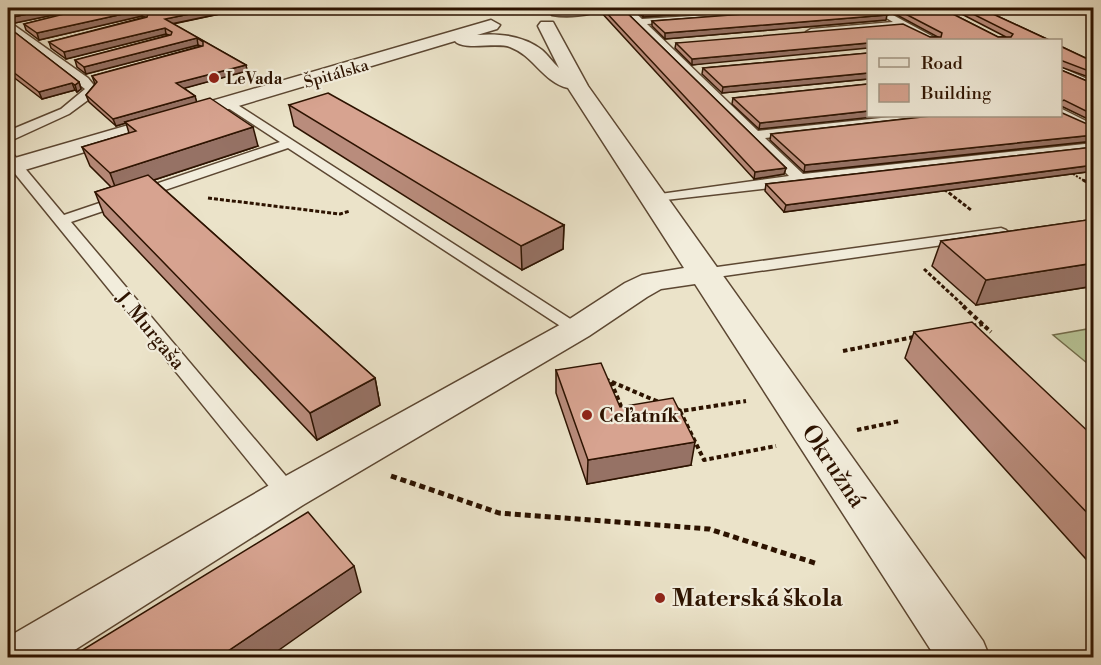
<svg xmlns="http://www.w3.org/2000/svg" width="1101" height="665" font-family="'Libre Bodoni',serif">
<rect width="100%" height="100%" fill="#ebe3c9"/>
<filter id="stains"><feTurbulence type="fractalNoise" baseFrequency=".00333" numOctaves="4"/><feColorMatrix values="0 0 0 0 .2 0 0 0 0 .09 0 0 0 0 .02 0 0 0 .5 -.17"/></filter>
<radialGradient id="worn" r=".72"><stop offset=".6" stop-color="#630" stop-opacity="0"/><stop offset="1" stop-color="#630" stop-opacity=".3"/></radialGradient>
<polygon fill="#b7c496" stroke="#726c4b" stroke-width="1.5" points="1093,328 1093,368 1053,335"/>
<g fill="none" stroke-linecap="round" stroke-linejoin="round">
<defs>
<g id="lane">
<polygon points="621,8 630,8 642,19 826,8 822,11 647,24 758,131 900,116 934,116 928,120 765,138 803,174 1094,143 1094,151 648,202 648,196 653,195 789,176"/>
<polygon points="870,8 880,8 939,40 928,40 902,27 811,35 806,32 811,29 893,22"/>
<polygon points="8,21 88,78 97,89 88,100 69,114 8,142 8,131 61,109 85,89 8,28"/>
<polygon points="1060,67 1094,82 1094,90 1060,74"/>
<polygon points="225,102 233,102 586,329 577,335 571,333 288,148 71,222 296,488 299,494 296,500 288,503 280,500 8,165 8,153 13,154 64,215 280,142 225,106"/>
<polygon points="1060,108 1094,125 1094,134 1059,116"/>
<polygon points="1001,228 1006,230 1009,233 1006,236 703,279 695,274 703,269"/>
</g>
<g id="street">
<path d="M 552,8 L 601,8 C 593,17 564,17 552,15 L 550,11 Z"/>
<path d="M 491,20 L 500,25 L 497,29 L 477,35 C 499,33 524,36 542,50 C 548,55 553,63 559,68 L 538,26 L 541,22 L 553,22 L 588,86 L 983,641 L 990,658 L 936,658 L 695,284 L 661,289 L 647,297 L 589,336 L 303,505 L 62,658 L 8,658 L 8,637 L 273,483 L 565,322 L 625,283 L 642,275 L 684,268 L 568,88 C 543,82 534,56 510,47 C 496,42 463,51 455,41 L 8,175 L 8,160 Z"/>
</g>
</defs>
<use href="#lane" stroke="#5c4732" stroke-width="3"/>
<use href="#street" stroke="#5c4732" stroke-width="3"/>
<polyline stroke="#2d1300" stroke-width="2" stroke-dasharray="2 1.5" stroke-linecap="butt" points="1073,174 1085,181"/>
<g stroke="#2d1300" stroke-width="3" stroke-dasharray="4 2" stroke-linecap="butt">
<polyline points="1083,180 1094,186"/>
<polyline points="944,189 971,210"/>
<polyline points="208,198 340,214 350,211"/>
<polyline points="924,269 965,307"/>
</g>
<g stroke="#2d1300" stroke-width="4" stroke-dasharray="4.5 3" stroke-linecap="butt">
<polyline points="963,306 991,332"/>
<polyline points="972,326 983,324"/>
<polyline points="843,351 914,337"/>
<polyline points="605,379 661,403"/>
<polyline points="611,382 623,411"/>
<polyline points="677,409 681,411 746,401"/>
<polyline points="680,411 704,460 776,446"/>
<polyline points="857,430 900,421"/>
</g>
<polyline stroke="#2d1300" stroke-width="5" stroke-dasharray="6 4" stroke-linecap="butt" points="391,476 499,513 709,529 818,564"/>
<use href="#lane" fill="#f2eddc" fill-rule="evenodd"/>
<use href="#street" fill="#f2eddc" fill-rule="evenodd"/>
</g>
<g fill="#b98c7c" stroke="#2d1300" stroke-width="1.5">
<polygon points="8,8 87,8 15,23 8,19"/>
<polygon points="88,8 248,8 173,24 246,65 247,71 184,88 195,96 196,102 258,146 154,180 375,378 380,405 317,440 104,215 95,192 111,187 90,166 82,147 129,133 126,123 116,126 89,102 86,95 95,84 92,76 201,46 198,45 86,74 77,67 75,60 169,35 166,34 66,59 51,48 49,42 145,17 142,16 39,40 26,30 24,24"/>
<polygon points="601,8 622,8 786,168 784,174 754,179 600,11"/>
<polygon points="633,8 769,8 643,17"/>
<polygon points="823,8 886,20 665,39 652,26 652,21"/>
<polygon points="884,8 941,8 998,37 1006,37 950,8 980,8 1049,40 868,40 692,65 675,48 676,43 938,37"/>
<polygon points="8,19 8,27 79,82 81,89 77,92 75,90 42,99 8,73"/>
<polygon points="1060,46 1094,62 1094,79 1061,67 1061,70 1094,84 1094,122 1061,106"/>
<polygon points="868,53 868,79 722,93 702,74 703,68"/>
<polygon points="868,84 759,129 732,104 733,98"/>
<polygon points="289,105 564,225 563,249 522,270 294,126"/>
<polygon points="930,116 1094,127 1094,141 804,172 770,140 771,134"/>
<polygon points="1094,147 1094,171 784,212 765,191 766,184"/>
<polygon points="1094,219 1094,286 976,305 932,266 941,241"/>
<polygon points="914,332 1094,437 1094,568 905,358"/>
<polygon points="556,370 620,407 691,465 587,484 556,393"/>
</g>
<g fill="#967265" stroke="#2d1300" stroke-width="1.5">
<polygon points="57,8 87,8 15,23 13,17"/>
<polygon points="219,8 248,8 166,25 165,19"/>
<polygon points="702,8 769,8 643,17 643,12"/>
<polygon points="141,10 142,16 39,40 37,33"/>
<polygon points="887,15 886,20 665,39 665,33"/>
<polygon points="165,28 166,34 66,59 64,52"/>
<polygon points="197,38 198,45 86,74 84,67"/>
<polygon points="868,43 868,48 692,65 692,59"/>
<polygon points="246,65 247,71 178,90 176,83"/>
<polygon points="868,73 868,79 722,93 723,87"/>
<polygon points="79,82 81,89 77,92 75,85"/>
<polygon points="72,83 75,90 42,99 39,92"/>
<polygon points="195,96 197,103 125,122 126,123 116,126 113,119"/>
<polygon points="868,111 868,116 883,116 759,129 760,123"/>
<polygon points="253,127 258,146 117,192 110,173"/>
<polygon points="1094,135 1094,141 804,172 805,165"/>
<polygon points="1094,165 1094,171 784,212 786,205"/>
<polygon points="786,168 784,174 754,179 755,172"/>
<polygon points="564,225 563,249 522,270 521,246"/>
<polygon points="1094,263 1094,286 976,305 986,280"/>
<polygon points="375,378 380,405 317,440 310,413"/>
<polygon points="695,442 691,465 587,484 588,460"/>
<polygon points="354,566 361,592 269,657 219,657"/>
</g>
<g fill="#d7a390" stroke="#2d1300" stroke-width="1.5">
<polygon points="8,8 57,8 13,17 8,14"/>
<polygon points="88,8 219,8 165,19 246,65 176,83 195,96 113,119 86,95 97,82 92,76 203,46 203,42 197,38 84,67 75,60 171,35 172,32 165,28 64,52 49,42 147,17 148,14 141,10 37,33 24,24"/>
<polygon points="602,8 622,8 786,168 755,172"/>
<polygon points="638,8 702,8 643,12"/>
<polygon points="823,8 874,8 887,15 665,33 652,21"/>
<polygon points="894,8 941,8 998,37 1011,37 1013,34 961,8 980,8 1049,40 868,40 868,43 692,59 676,43 903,24 930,37 941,37 942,33"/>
<polygon points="8,27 79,82 75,85 72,83 39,92 8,68"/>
<polygon points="1060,46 1094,62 1094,73 1060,60"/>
<polygon points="868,53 868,73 723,87 703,68"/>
<polygon points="1060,61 1061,70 1094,84 1094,115 1064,100 1060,102"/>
<polygon points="868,84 868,111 760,123 733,98"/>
<polygon points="328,93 564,225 521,246 289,105"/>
<polygon points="210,98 253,127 110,173 82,147 136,131 125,122"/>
<polygon points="1060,112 1094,127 1094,135 805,165 771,134 931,116 1060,116"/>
<polygon points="1094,147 1094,165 786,205 766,184"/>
<polygon points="148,175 375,378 310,413 95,192"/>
<polygon points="1094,219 1094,263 986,280 941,241"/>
<polygon points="972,322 1094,437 1094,520 914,332"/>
<polygon points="601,363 620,407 673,398 695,442 588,460 556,370"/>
<polygon points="308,512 354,566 219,657 71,657"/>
</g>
<g fill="#8f2418" stroke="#f2eddc" stroke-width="2">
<circle cx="214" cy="78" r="6"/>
<circle cx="587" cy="415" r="6"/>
<circle cx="660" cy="598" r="6"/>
</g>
<g text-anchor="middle" stroke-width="4.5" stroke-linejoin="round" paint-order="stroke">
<g font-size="16" fill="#2d1300" stroke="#f2eddc">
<text transform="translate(336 73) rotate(-16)" y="6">Špitálska</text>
</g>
<g font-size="16" font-weight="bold" fill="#2d1300" stroke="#f2eddc" text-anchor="start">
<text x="226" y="84">LeVada</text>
</g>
<g font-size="20" fill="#2d1300" stroke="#f2eddc">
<text transform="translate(151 330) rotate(50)" y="7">J. Murgaša</text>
</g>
<g font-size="20" font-weight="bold" fill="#2d1300" stroke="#f2eddc" text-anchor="start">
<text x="599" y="422">Ceľatník</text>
</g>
<g font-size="24" fill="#2d1300" stroke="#f2eddc">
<text transform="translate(834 466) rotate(56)" y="8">Okružná</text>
</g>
<g font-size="24" font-weight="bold" fill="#2d1300" stroke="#f2eddc" text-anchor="start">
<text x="672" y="606">Materská škola</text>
</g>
</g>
<rect width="1101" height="665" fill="none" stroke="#ebe3c9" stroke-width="30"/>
<rect x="9" y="9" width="1083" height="647" fill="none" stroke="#2d1300" stroke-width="3"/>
<rect x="15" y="15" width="1071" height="635" fill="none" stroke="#2d1300" stroke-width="1.5"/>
<rect x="867" y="39" width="195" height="78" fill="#f2eddc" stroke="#a39684" stroke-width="1.5"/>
<rect x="879" y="58" width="30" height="9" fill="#f2eddc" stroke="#a39684" stroke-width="1.5"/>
<text x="921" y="69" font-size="18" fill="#2d1300">Road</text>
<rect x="879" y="84" width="30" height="18" fill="#d7a390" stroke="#a39684" stroke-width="1.5"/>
<text x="921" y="99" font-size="18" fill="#2d1300">Building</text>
<rect width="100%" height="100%" filter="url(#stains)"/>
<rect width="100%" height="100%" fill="url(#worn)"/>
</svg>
